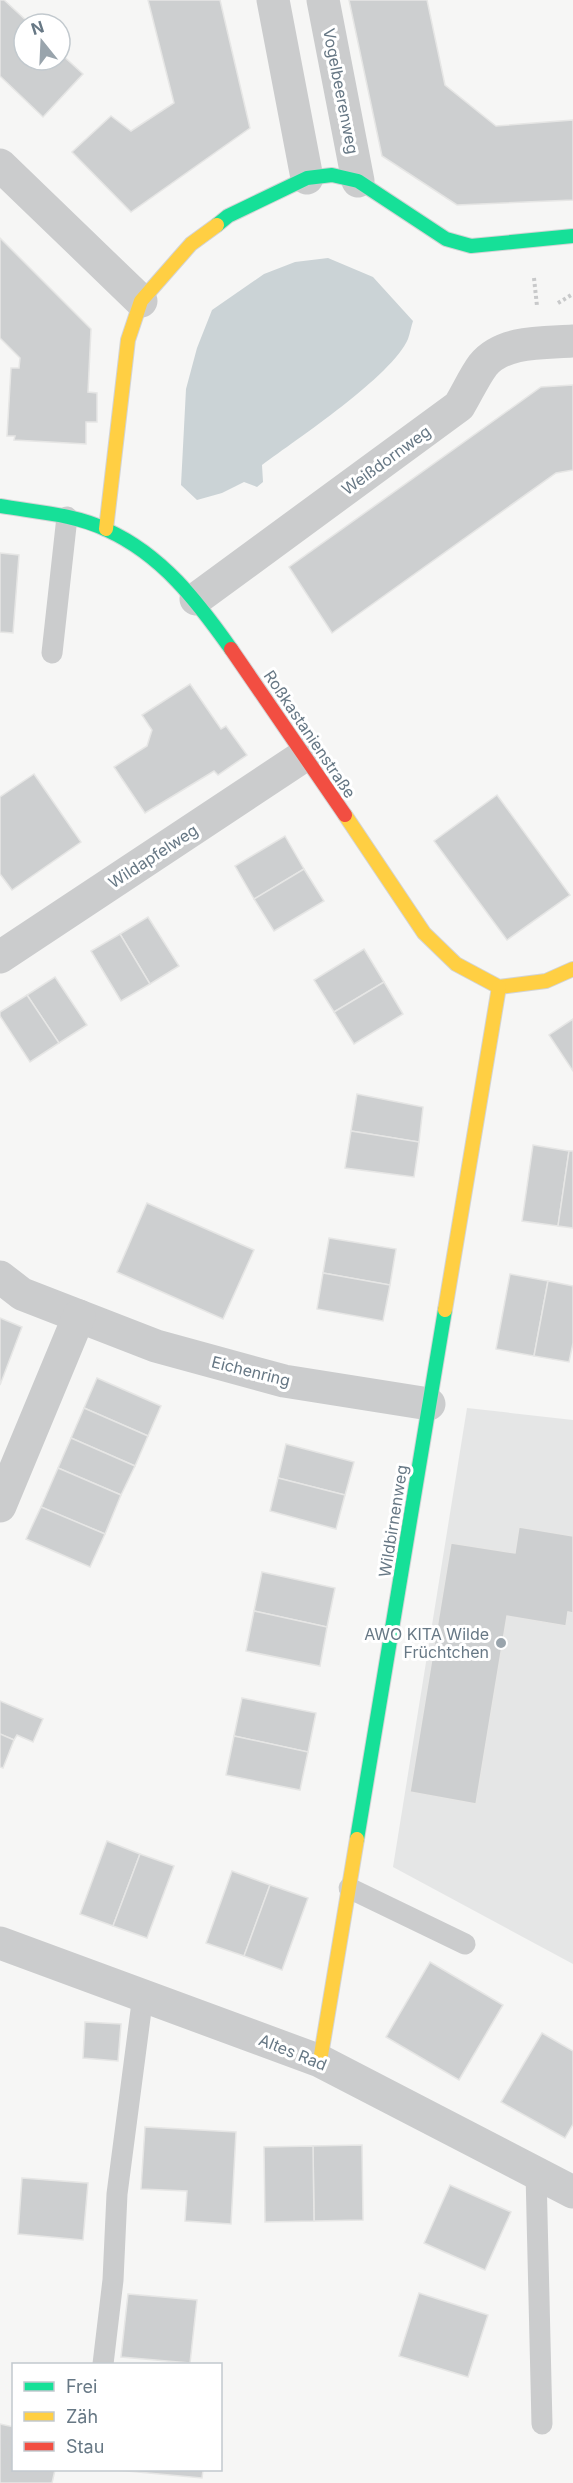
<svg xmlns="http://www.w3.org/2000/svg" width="573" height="2483" font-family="Inter,sans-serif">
<rect width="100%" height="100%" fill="#f6f6f5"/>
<polygon fill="#e5e6e6" points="467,1408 573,1420 573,1964 393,1867"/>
<path fill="#cbd3d6" d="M 328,258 L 373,277 L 413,321 C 411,327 410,333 408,339 C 392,376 297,439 262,465 L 263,482 L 257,487 L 244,482 L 222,493 L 197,500 L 181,485 L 186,389 L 197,348 L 212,310 L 264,274 L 295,262 Z"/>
<g fill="#cdcfd0" stroke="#e6e6e5" stroke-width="1.5">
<polygon points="0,0 4,0 30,24 24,24 24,60 60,60 60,53 83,74 43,117 0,76"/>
<polygon points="148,0 220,0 250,128 131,212 72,152 111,116 131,131 174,103"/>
<polygon points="349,0 427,0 445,85 496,126 573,120 573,200 457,205 382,156"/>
<polygon points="0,238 91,329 88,392 97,393 97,422 86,422 86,444 14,440 15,436 7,436 11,368 19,368 20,358 0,338"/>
<polygon points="573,385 573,470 556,473 332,633 289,567 541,387"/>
<polygon points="0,553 19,555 13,633 0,632"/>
<polygon points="190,684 221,729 226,726 247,755 218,775 214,771 145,813 114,767 147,746 152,730 142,715"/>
<polygon points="34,774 81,842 12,890 0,874 0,797"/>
<polygon points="497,795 570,895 507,940 434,841"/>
<polygon points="285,836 304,869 254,899 235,866"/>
<polygon points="304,869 324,901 274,931 254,899"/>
<polygon points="148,917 179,966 150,984 120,934"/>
<polygon points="120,934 150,984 121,1001 91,951"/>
<polygon points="364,949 384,982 334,1012 314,980"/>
<polygon points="55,977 87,1025 59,1043 27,995"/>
<polygon points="384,982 403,1014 354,1044 334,1012"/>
<polygon points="27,995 59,1043 30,1062 0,1016 0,1012"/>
<polygon points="573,1019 573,1071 549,1035"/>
<polygon points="357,1094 423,1107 419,1142 351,1131"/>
<polygon points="351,1131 419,1142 414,1177 345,1168"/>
<polygon points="533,1145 569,1151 558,1226 522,1221"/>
<polygon points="569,1151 573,1151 573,1228 558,1226"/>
<polygon points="147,1203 254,1250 223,1319 117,1272"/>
<polygon points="329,1238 396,1249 390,1285 323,1273"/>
<polygon points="323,1273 390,1285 383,1321 317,1309"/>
<polygon points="510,1274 548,1281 534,1356 496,1349"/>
<polygon points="548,1281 573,1286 573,1343 569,1362 534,1356"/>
<polygon points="0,1318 22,1327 0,1385"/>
<polygon points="97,1378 161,1406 148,1436 84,1408"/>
<polygon points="84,1408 148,1436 135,1466 71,1438"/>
<polygon points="71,1438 135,1466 121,1495 58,1468"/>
<polygon points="286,1444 354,1462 345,1495 278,1478"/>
<polygon points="58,1468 121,1495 105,1534 41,1507"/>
<polygon points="278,1478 345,1495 336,1529 270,1511"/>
<polygon points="41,1507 105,1534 90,1567 26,1539"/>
<polygon points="519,1527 573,1536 573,1613 568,1612 566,1626 507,1616 476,1804 410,1792 451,1543 515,1553"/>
<polygon points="262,1572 335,1588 327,1627 254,1611"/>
<polygon points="254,1611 327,1627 320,1666 246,1651"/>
<polygon points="242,1698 316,1713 308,1752 234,1736"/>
<polygon points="0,1701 43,1719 33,1742 17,1735 14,1740 0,1734"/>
<polygon points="0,1734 14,1740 3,1768 0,1767"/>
<polygon points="234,1736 308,1752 300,1790 226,1775"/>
<polygon points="107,1841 140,1854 113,1926 80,1914"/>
<polygon points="140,1854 174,1866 147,1938 113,1926"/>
<polygon points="232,1871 270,1885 244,1956 206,1943"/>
<polygon points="270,1885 308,1898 282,1970 244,1956"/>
<polygon points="430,1962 503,2005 459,2080 386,2037"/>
<polygon points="85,2022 121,2024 118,2061 83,2058"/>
<polygon points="542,2033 573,2051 573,2124 565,2138 501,2102"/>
<polygon points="145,2127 236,2132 231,2224 185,2221 187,2191 141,2189"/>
<polygon points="362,2145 363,2220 314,2221 313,2146"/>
<polygon points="313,2146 314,2221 265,2222 264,2147"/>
<polygon points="22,2178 88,2183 83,2240 18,2234"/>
<polygon points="450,2185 511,2212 485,2270 424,2243"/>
<polygon points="419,2293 488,2315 468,2377 399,2356"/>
<polygon points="128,2294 197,2300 190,2363 121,2357"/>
<polygon points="0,2424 14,2427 14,2470 55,2470 52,2483 0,2483"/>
<polygon points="116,2470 203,2470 202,2478"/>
</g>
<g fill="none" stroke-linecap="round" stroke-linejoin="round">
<defs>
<g id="fast">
<polyline points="217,225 228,216 307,178 332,175 358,181 446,239 471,246 573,236"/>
<path d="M 0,506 C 35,512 75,514 107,530 C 162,555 197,601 231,649"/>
<polyline points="357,1839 445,1310"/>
</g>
<g id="slow">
<polyline points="106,529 128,340 141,301 191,244 217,225"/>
<polyline points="345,815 424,933 456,964 499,987 546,981 573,969"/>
<polyline points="445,1310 499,987"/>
<polyline points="320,2061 357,1839"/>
</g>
<polyline id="jam" points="231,649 345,815"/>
</defs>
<use href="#fast" stroke="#d3d4d5" stroke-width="16"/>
<use href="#slow" stroke="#d3d4d5" stroke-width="16"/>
<use href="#jam" stroke="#d3d4d5" stroke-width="16"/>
<g stroke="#c8c9ca" stroke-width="4" stroke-dasharray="3 3" stroke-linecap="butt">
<polyline points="534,278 537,306"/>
<polyline points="558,303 573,294"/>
</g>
<g stroke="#cbcccd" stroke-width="21">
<polyline points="52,653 67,517"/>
<polyline points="349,1888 465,1944"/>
<polyline points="536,2173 542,2424"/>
<polyline points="103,2364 113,2280 117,2194 143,1995"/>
</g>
<g stroke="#cbcccd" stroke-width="33">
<polyline points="273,0 307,178"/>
<polyline points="323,0 358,181"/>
<polyline points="0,165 141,301"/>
<path d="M 196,599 L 459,406 C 467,393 474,377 483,365 C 503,340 545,343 573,341"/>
<polyline points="0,957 305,755"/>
<polyline points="0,1277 22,1294 156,1346 284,1381 429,1404"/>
<polyline points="0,1506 79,1316"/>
<polyline points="0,1943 320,2061 573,2192"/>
</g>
<use href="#fast" stroke="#16e098" stroke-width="14"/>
<use href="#slow" stroke="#ffcf43" stroke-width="14"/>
<use href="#jam" stroke="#f24e42" stroke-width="14"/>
</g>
<circle fill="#99a4ac" stroke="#fff" stroke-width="2" cx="501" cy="1643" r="6"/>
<g text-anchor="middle" stroke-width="6" stroke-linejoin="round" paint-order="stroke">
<g font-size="16" fill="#677885" stroke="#fff">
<text transform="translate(341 91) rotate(79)" y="6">Vogelbeerenweg</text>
<text transform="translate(386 460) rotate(-36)" y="6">Weißdornweg</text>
<text transform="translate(310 734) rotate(56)" y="6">Roßkastanienstraße</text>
<text transform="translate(153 856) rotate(-33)" y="6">Wildapfelweg</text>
<text transform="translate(251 1371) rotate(14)" y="6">Eichenring</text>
<text transform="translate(393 1521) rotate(-81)" y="6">Wildbirnenweg</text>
<text transform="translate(293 2052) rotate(22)" y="6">Altes Rad</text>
</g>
<g font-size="16" fill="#677885" stroke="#fff" text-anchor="end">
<text x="489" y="1640">AWO KITA Wilde<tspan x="489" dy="18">Früchtchen</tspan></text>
</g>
</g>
<rect x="12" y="2363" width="210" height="108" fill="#ffffff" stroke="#c2c9ce" stroke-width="1.5"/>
<rect x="24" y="2382" width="30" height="9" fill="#16e098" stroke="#c2c9ce" stroke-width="1.5"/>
<text x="66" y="2393" font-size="18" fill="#677885">Frei</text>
<rect x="24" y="2412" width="30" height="9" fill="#ffcf43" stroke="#c2c9ce" stroke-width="1.5"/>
<text x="66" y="2423" font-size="18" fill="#677885">Zäh</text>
<rect x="24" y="2442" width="30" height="9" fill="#f24e42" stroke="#c2c9ce" stroke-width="1.5"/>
<text x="66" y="2453" font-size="18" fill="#677885">Stau</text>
<g transform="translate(42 42) rotate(342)"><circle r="28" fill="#ffffff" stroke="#c2c9ce" stroke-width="1.5"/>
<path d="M0-4.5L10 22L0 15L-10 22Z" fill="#99a4ac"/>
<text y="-9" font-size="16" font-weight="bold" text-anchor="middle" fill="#677885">N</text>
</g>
</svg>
